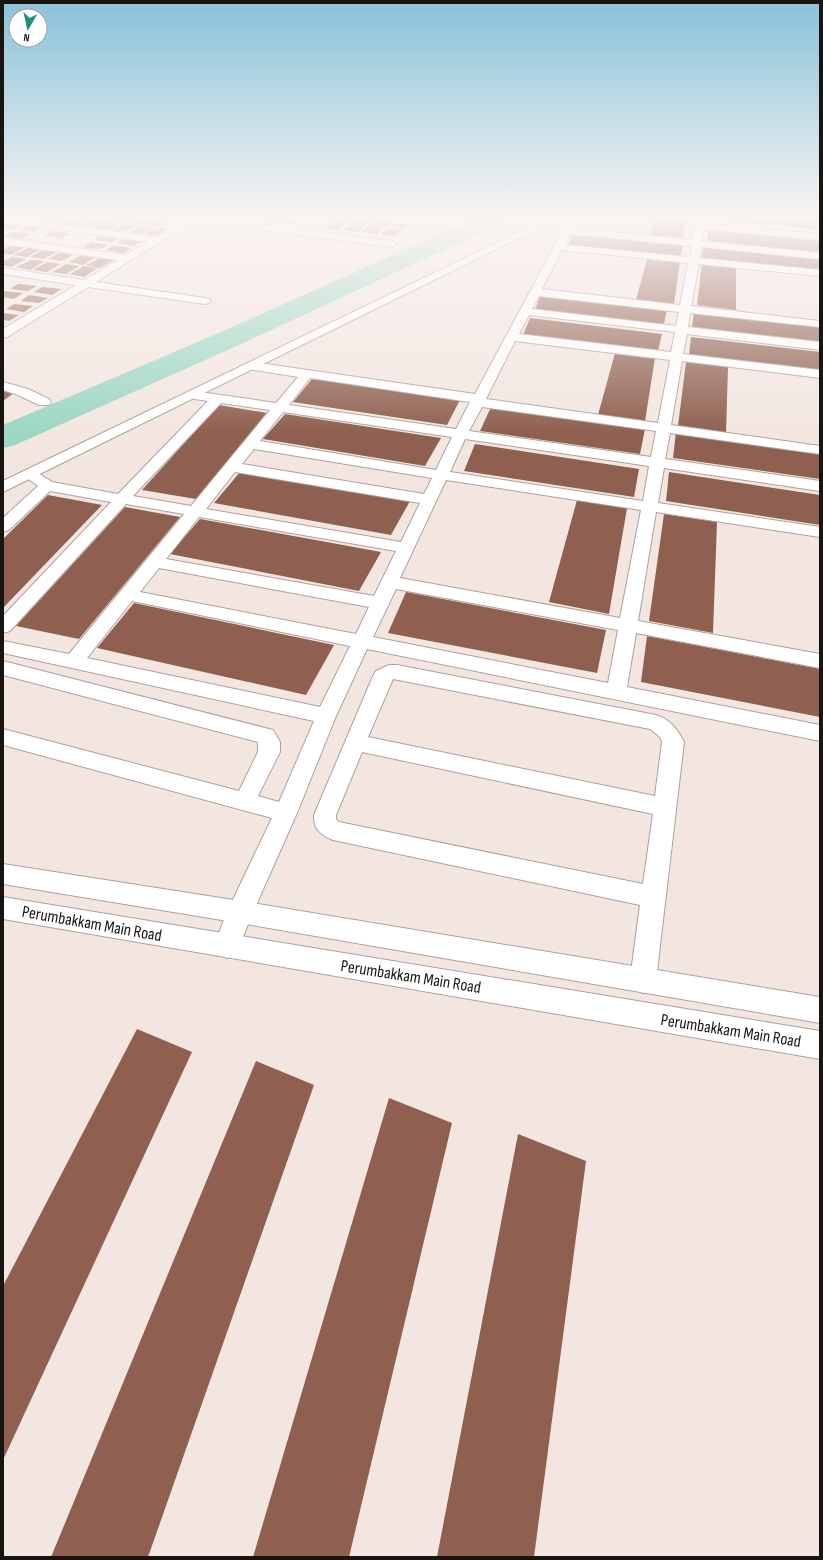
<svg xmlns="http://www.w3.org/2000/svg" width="823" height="1560" font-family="'Sofia Sans Condensed',sans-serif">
<rect width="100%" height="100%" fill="#f3e6e1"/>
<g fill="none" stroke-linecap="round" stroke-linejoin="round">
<polygon fill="#9bd7c4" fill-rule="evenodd" points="478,217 507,217 504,222 241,344 15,445 3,448 3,425 221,332"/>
</g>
<g fill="#8f5f4f">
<polygon points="37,217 53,217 44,221 32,219"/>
<polygon points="57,217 72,217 59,223 47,222"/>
<polygon points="116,217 132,217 123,222 110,220"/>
<polygon points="135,217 150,217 139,224 126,222"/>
<polygon points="267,217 282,217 275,222 262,220"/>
<polygon points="286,217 301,217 292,224 278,222"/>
<polygon points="339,217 355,217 347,223 334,221"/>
<polygon points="359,217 365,217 374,218 366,224 352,223"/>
<polygon points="655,217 686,217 683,238 650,235"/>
<polygon points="709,217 799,217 816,218 817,229 708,219"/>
<polygon points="75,218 88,219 75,226 63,224"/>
<polygon points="155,218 168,219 157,226 143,224"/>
<polygon points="379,219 393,220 385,227 371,225"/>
<polygon points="92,220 105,221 93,228 80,226"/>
<polygon points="399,220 413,222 405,228 391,226"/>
<polygon points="108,222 120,223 108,230 95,228"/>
<polygon points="333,222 347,223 339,230 325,228"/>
<polygon points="5,223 15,224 20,225 12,230 3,228 3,224"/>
<polygon points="123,224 136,225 124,232 111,230"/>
<polygon points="353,224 366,225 358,232 344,230"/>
<polygon points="26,226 37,227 42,228 34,232 18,230"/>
<polygon points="141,226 154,227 142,234 129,232"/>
<polygon points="369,226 383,227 376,234 361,232"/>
<polygon points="156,228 170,229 158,236 145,234"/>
<polygon points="389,228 403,229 395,236 381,234"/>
<polygon points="708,230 820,241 820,252 707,242"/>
<polygon points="53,231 64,233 69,234 61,238 44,236"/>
<polygon points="13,232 24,233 29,234 21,239 4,236"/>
<polygon points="572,234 683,245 680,257 568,246"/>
<polygon points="102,235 119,238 112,242 94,240"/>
<polygon points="124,239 141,241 134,246 116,243"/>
<polygon points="91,242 102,244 108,245 100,249 83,247"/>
<polygon points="11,246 24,248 10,255 3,254 3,250"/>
<polygon points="114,246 125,247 131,248 124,253 106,250"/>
<polygon points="703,247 820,258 820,271 702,259"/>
<polygon points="28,248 41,249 27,257 13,255"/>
<polygon points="43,250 57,252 43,259 30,257"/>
<polygon points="61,252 75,254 61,261 48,259"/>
<polygon points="82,255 96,257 83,265 69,262"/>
<polygon points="12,257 26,259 11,267 3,265 3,262"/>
<polygon points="100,258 114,260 100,268 86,265"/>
<polygon points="647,259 680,262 674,304 636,300"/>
<polygon points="31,260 45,261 30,270 16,267"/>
<polygon points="47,262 61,264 47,272 33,270"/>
<polygon points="702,263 736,267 736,310 697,305"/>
<polygon points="66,264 80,266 66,274 52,272"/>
<polygon points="84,266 98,268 84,277 70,274"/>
<polygon points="18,284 37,286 28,291 10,289"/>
<polygon points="42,287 61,289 52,295 34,292"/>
<polygon points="5,291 23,293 14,299 3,297 3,292"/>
<polygon points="541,294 667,309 664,324 535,310"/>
<polygon points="29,295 48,298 39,303 21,301"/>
<polygon points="14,304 33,306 24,312 6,309"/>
<polygon points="694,311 820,325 820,342 692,327"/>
<polygon points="3,313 19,315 9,321 3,320"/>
<polygon points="530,318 662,334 658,351 523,335"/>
<polygon points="691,337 820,352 820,371 689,355"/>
<polygon points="615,353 655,358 645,421 598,415"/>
<polygon points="686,362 728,367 726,433 678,426"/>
<polygon points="312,379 460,400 447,425 293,402"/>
<polygon points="3,391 14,393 3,401"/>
<polygon points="219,405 267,413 196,499 142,490"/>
<polygon points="491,407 645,429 640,454 480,431"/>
<polygon points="285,414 441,438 425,466 263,439"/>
<polygon points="676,432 820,452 820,479 673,458"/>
<polygon points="475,444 639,469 634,497 464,471"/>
<polygon points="240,472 410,501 391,535 214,503"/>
<polygon points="669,472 820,495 820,525 666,501"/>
<polygon points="48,495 102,505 3,608 3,539"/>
<polygon points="577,500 627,508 609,614 549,602"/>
<polygon points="125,507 180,517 79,639 16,626"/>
<polygon points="664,514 717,522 713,633 649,621"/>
<polygon points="200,519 381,552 359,591 170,554"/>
<polygon points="406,592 606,630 597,673 388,633"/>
<polygon points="134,603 334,645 306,695 97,648"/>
<polygon points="647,636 820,669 820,717 641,682"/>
<polygon points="137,1029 192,1052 3,1460 3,1286"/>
<polygon points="256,1061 314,1085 148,1557 51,1557"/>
<polygon points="389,1098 452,1123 349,1557 253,1557"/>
<polygon points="518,1134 586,1161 534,1557 437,1557"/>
</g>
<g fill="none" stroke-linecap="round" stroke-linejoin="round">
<defs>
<g id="street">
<polygon points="3,217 156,237 184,220 179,219 178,217 202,217 392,241 397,244 392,247 194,221 96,282 205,298 209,299 211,301 209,303 205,304 88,287 7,337 3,338 3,329 76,285 3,274 3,268 84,280 118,260 3,244 3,238 126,255 148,242 3,222"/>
<path d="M 375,217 C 386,216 431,216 438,223 L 433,226 L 380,220 Z"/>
<path d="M 537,217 C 548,216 561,221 570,228 L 692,240 L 695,217 L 703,217 L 703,224 L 820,234 L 820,240 L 703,229 L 702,241 L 820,253 L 820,259 L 701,247 L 700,258 L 820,270 L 820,276 L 699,264 L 691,306 L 820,321 L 820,327 L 690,313 L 688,327 L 820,342 L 820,350 L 687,334 L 683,354 L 820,370 L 820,378 L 682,361 L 671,425 L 820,446 L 820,454 L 670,433 L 665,459 L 820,481 L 820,491 L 664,468 L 658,503 L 820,527 L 820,537 L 656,512 L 638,621 L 820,654 L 820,668 L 636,633 L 627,687 L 820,725 L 820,741 L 367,649 L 336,716 L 297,813 L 253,912 L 236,954 L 227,958 L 218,954 L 214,946 L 227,912 L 272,818 L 3,745 L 3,729 L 239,791 L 258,752 L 258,742 L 3,675 L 3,661 L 273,730 L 280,742 L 280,752 L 258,796 L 279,802 L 314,721 L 3,653 L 3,641 L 69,654 L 184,514 L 126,504 L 10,631 L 3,633 L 3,616 L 111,502 L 50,491 L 9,530 L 3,532 L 3,518 L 38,486 L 22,474 L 25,471 L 30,469 L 35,471 L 52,482 L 118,494 L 208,401 L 188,398 L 186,395 L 188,392 L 193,391 L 276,403 L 298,377 L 248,369 L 246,366 L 248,363 L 252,362 L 475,394 L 562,232 L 557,227 L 537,221 L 535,219 ZM 570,234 L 692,246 L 690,257 L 565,245 ZM 562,250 L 688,263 L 680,305 L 542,289 ZM 539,296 L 679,312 L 676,326 L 532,309 ZM 529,315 L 675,332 L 671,352 L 519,334 ZM 515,341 L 670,360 L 658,423 L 486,399 ZM 310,378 L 470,402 L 456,429 L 289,405 ZM 221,403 L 270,410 L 191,506 L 133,496 ZM 482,407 L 656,431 L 651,457 L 469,431 ZM 283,412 L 452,437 L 436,470 L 260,441 ZM 465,439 L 649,466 L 643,501 L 450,472 ZM 254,449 L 432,478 L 424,494 L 242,464 ZM 235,472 L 420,503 L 401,542 L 206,509 ZM 446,480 L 641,510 L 620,618 L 400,578 ZM 199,517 L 396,551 L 374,596 L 166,559 ZM 159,568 L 369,607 L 356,634 L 140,592 ZM 396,589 L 618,630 L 608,683 L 373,637 ZM 132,601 L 350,646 L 320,707 L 87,658 Z"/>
<polygon points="3,382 28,389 49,399 51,402 49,405 39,405 18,395 3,390"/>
<path d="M 389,665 L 397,665 L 656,715 C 671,720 677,729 684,742 L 656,980 L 652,989 L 643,993 L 634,989 L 630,980 L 640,905 L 333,840 C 321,835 313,829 314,815 L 373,676 L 376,671 ZM 393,679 L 650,729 L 660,737 L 662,742 L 655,796 L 368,737 ZM 362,752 L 653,814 L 643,884 L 339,822 L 336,819 L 336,815 Z"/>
</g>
<g id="secondary">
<polygon points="550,217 562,217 3,492 3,481"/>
<polygon points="3,864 240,901 820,997 820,1023 240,923 3,884"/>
<polygon points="3,897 820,1031 820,1059 3,919"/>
</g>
</defs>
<use href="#street" stroke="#aea19d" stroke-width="2"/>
<use href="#secondary" stroke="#aea19d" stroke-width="2"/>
<use href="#street" fill="#fff" fill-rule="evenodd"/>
<use href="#secondary" fill="#fff" fill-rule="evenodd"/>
</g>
<linearGradient id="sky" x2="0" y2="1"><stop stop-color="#89c2da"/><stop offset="0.5" stop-color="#faf4f2"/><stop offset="1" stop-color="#faf4f2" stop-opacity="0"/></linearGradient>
<rect width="823" height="435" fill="url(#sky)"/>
<g text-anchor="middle" stroke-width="3.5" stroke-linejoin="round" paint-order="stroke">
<g font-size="17" fill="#181412" stroke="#fff">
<text transform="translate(92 923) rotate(10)" y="6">Perumbakkam Main Road</text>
<text transform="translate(411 976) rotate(9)" y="6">Perumbakkam Main Road</text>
<text transform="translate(731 1030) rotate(9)" y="6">Perumbakkam Main Road</text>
</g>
</g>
<rect width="823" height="1560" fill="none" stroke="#181412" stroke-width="8"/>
<g transform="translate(28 28) rotate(189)"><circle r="19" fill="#ffffff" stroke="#a3a1a0"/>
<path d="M0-3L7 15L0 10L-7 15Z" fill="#189278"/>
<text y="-6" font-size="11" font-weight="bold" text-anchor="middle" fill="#181412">N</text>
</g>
</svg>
